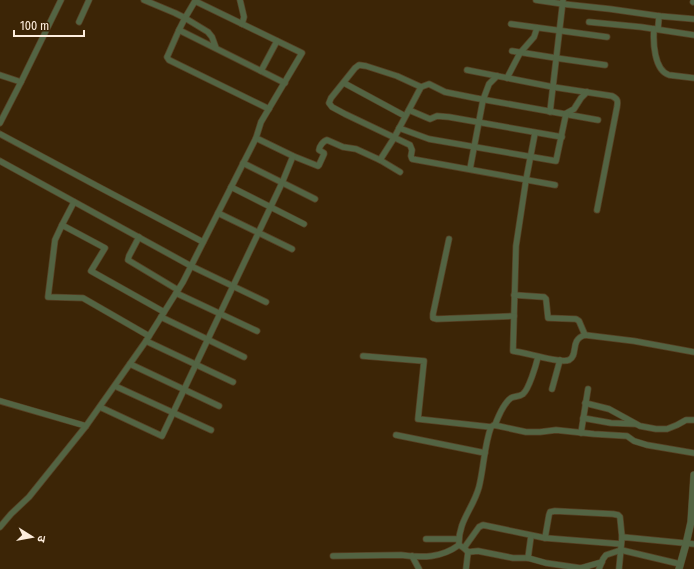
<svg xmlns="http://www.w3.org/2000/svg" width="694" height="569" font-family="'Fira Sans Condensed','Noto Sans Devanagari',sans-serif">
<rect width="100%" height="100%" fill="#3c2506"/>
<g fill="none" stroke-linecap="round" stroke-linejoin="round">
<defs>
<g id="minor">
<path d="M 144,0 L 175,13 L 185,18 L 195,1 L 302,53 L 261,122 L 256,138 L 293,156 L 318,166 L 319,165 L 324,154 L 324,153 L 319,150 C 319,147 323,141 327,140 L 343,147 L 356,149 L 380,160 L 400,172"/>
<polyline points="240,0 244,17 242,24"/>
<polyline points="536,0 563,4 610,9 659,16 694,19"/>
<polyline points="693,2 694,0"/>
<polyline points="79,22 89,0"/>
<polyline points="589,22 641,27 694,35"/>
<polyline points="511,24 607,37"/>
<path d="M 654,29 C 653,42 654,70 669,75 L 694,78"/>
<polyline points="658,29 659,16"/>
<polyline points="179,30 168,55 167,57 169,60 269,109"/>
<polyline points="216,48 212,37 208,32 185,18 179,30 285,83"/>
<polyline points="512,51 556,58 605,65"/>
<path d="M 467,70 L 553,87 L 612,96 C 618,99 618,101 617,107 L 597,210"/>
<polyline points="261,71 277,41"/>
<polyline points="0,75 21,82"/>
<polyline points="507,78 520,53 534,37 537,28"/>
<polyline points="344,83 405,116"/>
<polyline points="421,87 429,84 445,92 475,98 598,120"/>
<polyline points="409,110 430,119 437,116 449,117 562,137"/>
<polyline points="550,112 563,0"/>
<polyline points="565,114 574,109 581,98 587,92"/>
<polyline points="0,123 21,82 61,0"/>
<polyline points="399,128 429,139 556,161 566,114"/>
<path d="M 535,133 L 526,180 L 516,246 L 513,351 C 525,352 561,364 569,360 C 579,355 569,340 585,335 L 634,341 L 694,352"/>
<polyline points="0,134 99,187 203,242"/>
<polyline points="380,160 394,138 421,87 397,76 366,66 359,65 355,68 331,98 329,103 332,107 345,114 410,145 412,150 411,156 412,159 555,185"/>
<polyline points="0,161 191,266 266,302"/>
<polyline points="243,163 315,199"/>
<polyline points="470,169 483,100 489,84 497,76"/>
<polyline points="231,187 304,224"/>
<polyline points="218,213 292,249"/>
<polyline points="62,225 74,202"/>
<polyline points="139,237 129,256 128,260 178,290"/>
<polyline points="449,239 433,314 433,318 437,319 514,316"/>
<polyline points="176,293 257,331"/>
<polyline points="514,295 544,297 546,299 548,318 576,319 579,321 585,335"/>
<polyline points="161,317 244,357"/>
<polyline points="149,336 83,298 48,297 55,240 62,225 105,248 91,271 164,312"/>
<polyline points="146,341 233,382"/>
<polyline points="363,356 424,361 418,419 491,427"/>
<polyline points="130,364 219,406"/>
<polyline points="115,386 211,430"/>
<polyline points="552,389 560,360"/>
<polyline points="0,401 86,426"/>
<polyline points="585,403 609,409 640,426 656,429 667,429 677,425 686,420 694,420"/>
<polyline points="100,407 162,436 282,183 293,156"/>
<polyline points="583,418 611,423 635,424"/>
<path d="M 495,425 C 498,417 504,403 511,398 C 514,396 519,397 523,394 C 529,389 536,365 538,357"/>
<polyline points="581,433 588,389"/>
<polyline points="396,435 485,453"/>
<polyline points="0,527 11,514 29,497 86,426 146,341 183,282 256,138"/>
<polyline points="545,538 549,515 550,512 555,511 613,514 618,515 620,517 622,537"/>
<polyline points="426,539 459,539"/>
<polyline points="464,548 479,527 483,525 545,538 621,544"/>
<polyline points="468,552 478,551 513,558 528,558 546,563 587,569"/>
<path d="M 333,556 L 401,555 C 423,558 441,558 459,545"/>
<polyline points="412,556 419,569"/>
<polyline points="528,558 531,536"/>
<polyline points="581,568 602,562"/>
<path d="M 466,569 L 468,552 L 464,548 L 459,545 C 458,521 473,509 479,487 C 484,467 484,446 491,427 L 494,425 L 526,432 L 540,432 L 556,430 L 594,434 L 627,436 L 634,441 L 647,445 L 694,453"/>
<polyline points="599,569 603,559 606,555 621,550 680,564"/>
<polyline points="619,569 622,537 694,544"/>
</g>
<polyline id="tertiary" points="679,569 686,544 691,522 694,475"/>
</defs>
<use href="#minor" stroke="#574124" stroke-width="7"/>
<use href="#tertiary" stroke="#574124" stroke-width="8"/>
<use href="#minor" stroke="#536443" stroke-width="5.5"/>
<use href="#tertiary" stroke="#536443" stroke-width="7"/>
</g>
<g transform="translate(32 537) rotate(101)" stroke="#3c2506" stroke-width="3" paint-order="stroke">
<path d="M0-3L7 15L0 10L-7 15Z" fill="#fdeddd"/>
<text y="-6" font-size="11" font-weight="bold" text-anchor="middle" fill="#fdeddd">उ</text>
</g>
<path d="M14 30v6h70v-6" fill="none" stroke="#fdeddd" stroke-width="2"/>
<text x="20" y="30" font-size="12" fill="#fdeddd" stroke="#3c2506" stroke-width="3" paint-order="stroke">100 m</text>
</svg>
